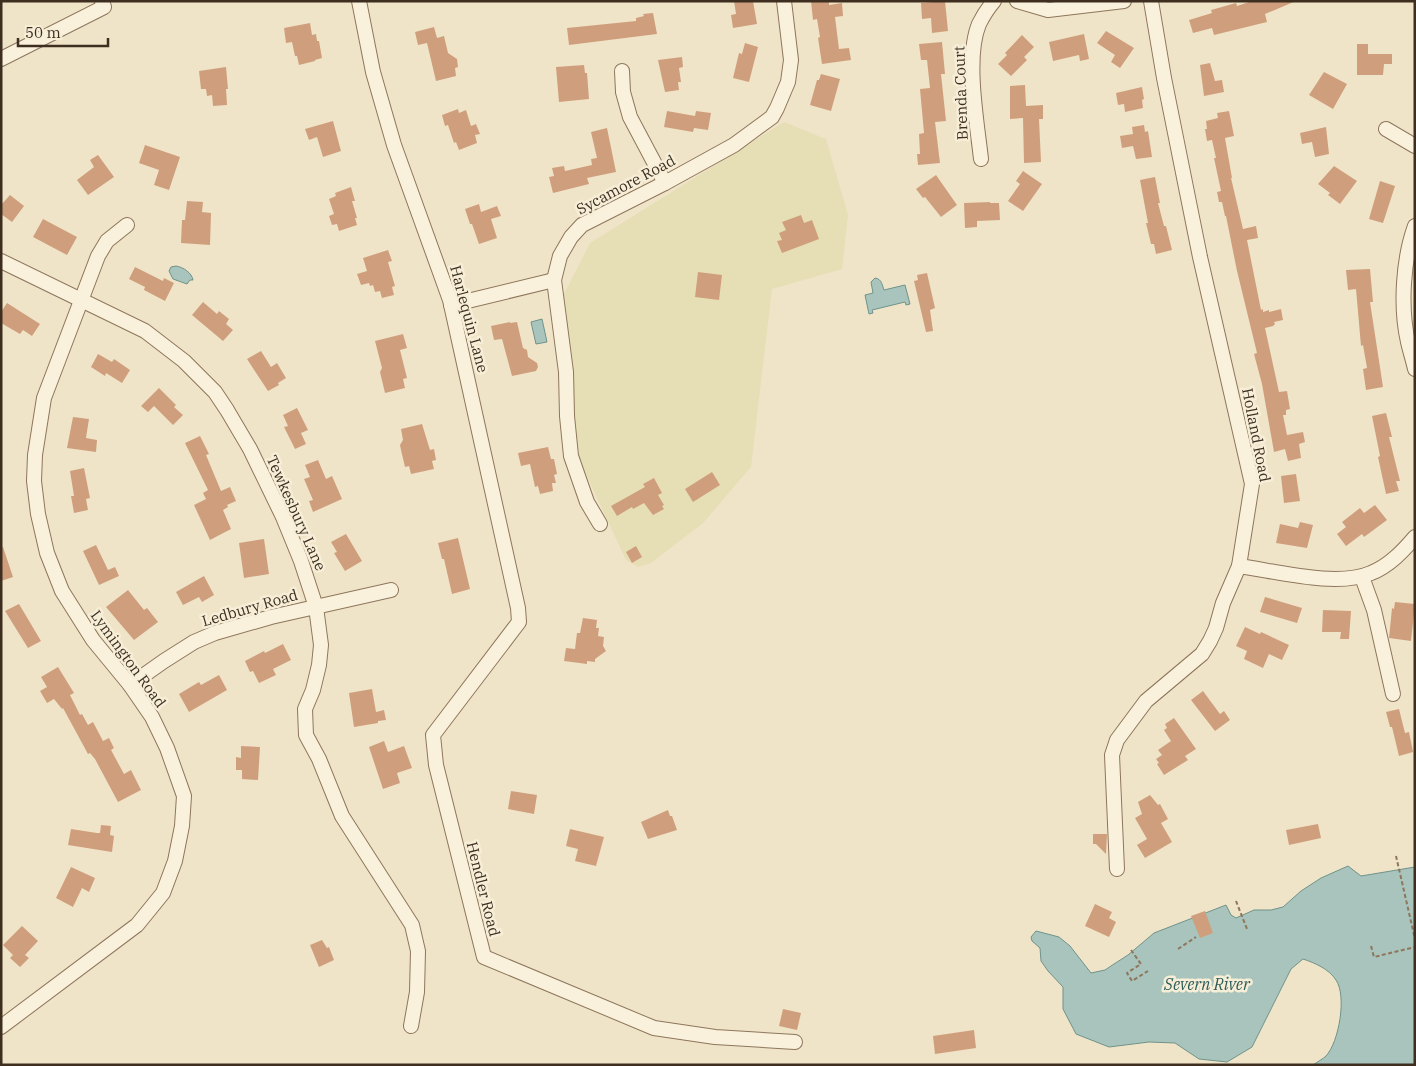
<svg xmlns="http://www.w3.org/2000/svg" width="1416" height="1066" font-family="'IBM Plex Serif',serif">
<rect width="100%" height="100%" fill="#f0e4c8"/>
<polygon fill="#e6deb5" points="784,122 826,139 848,215 842,269 772,289 751,467 703,523 651,563 638,567 626,560 579,459 562,298 590,243"/>
<g fill="#a9c4bc" stroke="#6f938a">
<path d="M 176,266 C 183,267 192,273 193,280 L 190,280 L 187,284 L 173,279 L 169,271 L 171,267 Z"/>
<path d="M 875,278 C 882,279 882,285 884,290 L 905,285 L 910,304 L 906,305 L 905,302 L 872,310 L 873,313 L 869,314 L 865,295 L 873,293 L 871,282 Z"/>
<polygon points="542,319 547,342 536,344 531,322"/>
<path d="M 1348,866 L 1361,876 L 1415,867 L 1415,1065 L 1313,1065 C 1317,1062 1323,1059 1326,1056 C 1339,1042 1347,996 1336,980 C 1329,969 1315,963 1303,959 L 1291,969 L 1252,1047 L 1227,1062 L 1199,1059 L 1175,1043 L 1149,1042 L 1109,1047 L 1076,1034 L 1063,1009 L 1063,987 L 1048,971 L 1041,961 L 1040,948 L 1032,941 L 1031,937 L 1036,931 L 1059,937 L 1070,946 L 1091,973 L 1105,970 L 1114,964 L 1128,955 L 1154,933 L 1226,905 L 1231,915 L 1236,918 L 1254,910 L 1271,910 L 1283,907 L 1301,891 L 1321,878 Z"/>
</g>
<g fill="#cf9f7d">
<polygon points="734,1 753,1 757,24 733,28 731,15 736,14"/>
<polygon points="811,1 829,1 829,5 842,3 843,16 835,17 839,49 849,48 851,60 822,64 818,38 820,37 817,19 813,20"/>
<polygon points="945,1 948,31 932,33 931,18 922,19 921,3"/>
<polygon points="1252,1 1296,1 1265,14 1267,22 1214,35 1212,28 1193,33 1189,20 1212,13 1211,10 1236,3 1237,6"/>
<polygon points="653,13 657,34 569,45 567,28 636,21 636,18 644,16 643,14"/>
<polygon points="310,23 312,35 316,34 317,41 319,41 322,58 315,60 315,61 299,65 297,56 295,56 292,42 286,43 284,28"/>
<polygon points="434,27 437,38 444,36 448,53 457,59 458,67 455,68 456,76 436,81 427,43 418,45 415,32"/>
<polygon points="1106,31 1134,48 1120,68 1111,62 1115,55 1097,43"/>
<polygon points="1084,34 1089,59 1080,61 1079,55 1053,61 1049,42"/>
<polygon points="1022,35 1034,47 1024,57 1027,60 1011,76 998,64 1007,55 1005,53"/>
<polygon points="942,42 945,74 941,74 946,121 935,122 940,163 918,165 917,154 920,154 919,134 924,133 920,89 930,88 927,60 921,60 919,44"/>
<polygon points="745,43 758,47 749,82 733,78 739,53 742,54"/>
<polygon points="1357,44 1368,44 1368,54 1392,54 1392,64 1384,64 1383,75 1357,75"/>
<polygon points="682,57 683,67 679,68 681,82 678,82 679,90 665,92 658,60"/>
<polygon points="1210,63 1215,81 1222,80 1224,92 1204,96 1200,65"/>
<polygon points="584,65 585,73 587,73 589,99 559,102 556,67"/>
<polygon points="226,67 228,89 226,89 227,105 213,106 212,95 207,96 206,89 201,89 199,71"/>
<polygon points="1324,72 1347,84 1333,109 1309,95"/>
<polygon points="821,74 840,79 831,111 810,105 817,80 819,80"/>
<polygon points="1025,85 1026,106 1043,105 1043,119 1039,119 1041,162 1024,163 1023,118 1010,119 1010,86"/>
<polygon points="1142,87 1144,99 1142,100 1143,108 1125,112 1124,104 1118,105 1116,93"/>
<polygon points="458,109 459,113 466,110 471,126 476,124 480,134 475,135 477,143 459,150 456,142 454,143 448,125 445,126 442,115"/>
<polygon points="667,111 695,116 696,111 711,113 708,130 694,128 693,132 664,127"/>
<polygon points="1229,111 1234,136 1225,138 1232,178 1231,178 1243,229 1256,226 1258,238 1247,240 1261,310 1263,309 1263,312 1269,310 1269,312 1281,309 1283,320 1274,322 1275,324 1273,326 1265,328 1279,392 1287,391 1290,409 1286,410 1286,415 1283,415 1287,435 1303,432 1305,442 1299,444 1301,458 1288,461 1285,449 1274,452 1262,384 1254,354 1257,353 1237,271 1226,216 1225,216 1222,202 1219,202 1217,192 1221,191 1214,158 1216,158 1212,140 1207,141 1205,129 1207,129 1206,121 1218,118 1217,113"/>
<polygon points="333,121 341,151 323,157 317,137 309,140 305,129"/>
<polygon points="1144,125 1145,132 1148,131 1152,157 1136,159 1133,146 1122,148 1120,136 1133,134 1132,127"/>
<polygon points="1326,127 1329,154 1315,157 1312,142 1302,144 1300,133"/>
<polygon points="607,128 616,172 587,178 589,184 553,193 549,177 554,176 552,168 564,166 565,171 592,165 591,159 597,158 591,132"/>
<polygon points="145,145 180,157 169,190 154,185 159,170 139,163"/>
<polygon points="98,155 114,177 88,195 77,180 94,167 90,160"/>
<polygon points="1334,166 1357,181 1340,204 1328,195 1330,193 1318,184"/>
<polygon points="1023,171 1042,184 1023,211 1008,201 1020,184 1016,181"/>
<polygon points="936,175 957,205 941,217 925,197 923,198 916,189"/>
<polygon points="1155,177 1160,203 1158,203 1164,226 1166,226 1172,250 1156,254 1154,244 1151,244 1146,223 1148,223 1140,180"/>
<polygon points="1380,181 1395,186 1383,223 1369,219"/>
<polygon points="351,187 355,201 352,201 357,218 355,218 357,225 339,231 337,224 332,225 329,216 334,214 329,199 336,196 335,193"/>
<polygon points="10,195 24,206 12,222 1,214 1,205"/>
<polygon points="187,201 203,202 202,212 211,213 210,245 181,243 182,220 185,220"/>
<polygon points="990,202 990,203 999,203 1000,220 977,221 977,227 965,228 964,203"/>
<polygon points="479,204 481,212 497,206 501,216 491,219 497,238 479,244 472,224 470,224 465,209"/>
<polygon points="801,215 804,223 812,220 819,239 782,253 777,241 782,240 779,233 786,230 782,222"/>
<polygon points="43,219 77,237 67,255 33,237"/>
<polygon points="388,250 392,261 388,262 395,286 392,287 394,295 382,298 380,291 375,292 373,285 370,286 369,283 361,285 357,274 367,271 363,258"/>
<polygon points="135,267 163,281 164,278 174,283 165,301 144,290 145,287 129,279"/>
<polygon points="1370,269 1373,302 1370,302 1383,387 1366,390 1363,369 1367,368 1363,345 1361,346 1356,289 1348,290 1346,270"/>
<polygon points="698,272 722,275 719,300 695,297"/>
<polygon points="927,273 935,308 930,310 933,331 926,332 914,281 918,280 917,275"/>
<polygon points="203,302 217,314 219,311 229,319 226,324 233,330 223,341 192,315"/>
<polygon points="7,303 40,324 32,336 23,330 20,334 1,323 1,312"/>
<polygon points="510,322 510,323 517,322 523,348 527,350 528,357 537,363 538,367 536,371 512,376 502,339 494,340 491,326"/>
<polygon points="403,334 407,348 400,350 407,378 403,379 405,388 385,393 380,372 382,368 375,341"/>
<polygon points="261,351 271,367 277,363 286,378 278,383 279,385 268,391 247,359"/>
<polygon points="98,354 112,362 114,359 130,370 122,383 106,373 105,376 91,367"/>
<polygon points="159,388 176,405 174,407 183,415 173,425 154,406 148,412 141,406"/>
<polygon points="297,408 308,430 301,433 306,444 295,449 284,427 288,426 283,415"/>
<polygon points="1386,413 1392,437 1389,437 1400,481 1396,481 1399,491 1386,494 1378,457 1380,456 1372,416"/>
<polygon points="73,417 89,419 86,438 97,440 96,452 67,448"/>
<polygon points="422,424 430,450 434,449 436,460 432,461 434,469 411,474 409,466 405,467 401,450 400,445 403,440 401,429"/>
<polygon points="200,436 209,454 206,455 221,491 230,487 236,501 227,505 228,507 223,510 231,529 210,540 194,505 206,499 203,493 208,490 185,443"/>
<polygon points="548,447 551,459 554,459 557,474 554,475 556,483 552,483 553,491 540,494 538,486 535,487 530,464 521,466 518,453"/>
<polygon points="318,460 326,479 332,476 342,499 313,512 309,501 313,500 304,479 310,477 305,465"/>
<polygon points="84,468 90,498 86,499 88,510 74,513 71,496 74,496 70,471"/>
<polygon points="712,472 720,485 693,502 685,489"/>
<polygon points="1296,474 1300,501 1284,503 1281,476"/>
<polygon points="654,478 662,493 658,495 664,505 662,506 664,509 653,515 644,503 633,509 632,507 617,516 611,506 645,487 643,484"/>
<polygon points="1375,505 1387,520 1364,537 1362,534 1346,546 1337,534 1346,527 1342,522 1360,508 1364,513"/>
<polygon points="1300,522 1313,525 1307,548 1276,543 1280,524 1298,528"/>
<polygon points="346,534 362,561 345,571 334,553 337,552 331,542"/>
<polygon points="458,538 470,589 452,594 444,559 442,559 438,543"/>
<polygon points="264,539 269,574 244,578 239,543"/>
<polygon points="96,545 108,570 115,567 119,576 99,585 83,551"/>
<polygon points="636,546 642,557 632,563 626,552"/>
<polygon points="1,547 3,547 13,577 1,581"/>
<polygon points="204,576 214,595 202,602 199,597 183,605 176,592"/>
<polygon points="128,590 144,610 147,608 158,622 134,640 106,607"/>
<polygon points="1265,597 1302,608 1297,623 1260,612"/>
<polygon points="1395,602 1415,604 1411,641 1389,638 1392,608 1394,609"/>
<polygon points="19,604 41,641 28,648 5,611"/>
<polygon points="1323,610 1351,611 1349,639 1340,639 1341,632 1322,632"/>
<polygon points="583,618 597,620 596,628 599,628 598,636 604,637 603,646 606,651 595,659 595,662 587,661 587,664 564,661 566,648 575,649 577,633 580,633"/>
<polygon points="1245,627 1260,634 1261,632 1289,645 1282,660 1269,654 1263,668 1244,659 1247,651 1236,646"/>
<polygon points="283,644 291,660 273,669 276,675 259,683 253,671 250,672 245,661 264,651 265,653"/>
<polygon points="58,667 74,693 70,695 80,715 82,714 88,725 93,722 103,741 109,738 114,748 111,750 124,774 131,770 141,790 118,802 95,759 90,753 88,754 63,708 62,709 54,699 47,703 40,691 47,687 41,677"/>
<polygon points="219,675 227,690 189,712 179,694 199,682 201,685"/>
<polygon points="372,689 376,712 384,710 386,720 378,721 378,723 354,727 349,693"/>
<polygon points="1203,691 1220,714 1224,711 1230,720 1215,731 1191,700"/>
<polygon points="1399,709 1405,733 1409,732 1413,752 1399,756 1392,727 1390,727 1386,712"/>
<polygon points="1174,718 1196,749 1185,756 1188,760 1164,775 1157,764 1159,763 1156,759 1162,755 1158,750 1171,741 1164,730 1167,728 1165,724"/>
<polygon points="384,741 388,752 404,746 412,768 397,773 400,783 383,789 369,747"/>
<polygon points="241,746 260,747 258,780 242,779 242,770 236,770 236,757 241,758"/>
<polygon points="511,791 537,795 534,814 508,809"/>
<polygon points="1150,795 1158,805 1160,804 1168,819 1161,823 1172,842 1145,858 1137,845 1147,839 1135,818 1142,814 1138,802"/>
<polygon points="668,810 670,816 672,816 677,830 648,839 641,822"/>
<polygon points="1318,824 1321,838 1289,845 1286,830"/>
<polygon points="101,825 111,826 110,835 114,836 112,852 68,845 71,829 97,833 100,833"/>
<polygon points="570,829 604,837 596,866 575,861 578,849 566,846"/>
<polygon points="1093,834 1107,834 1106,854 1096,844 1093,844"/>
<polygon points="71,867 95,878 89,892 82,888 73,907 56,898"/>
<polygon points="1095,904 1112,912 1109,918 1116,922 1109,937 1085,926"/>
<polygon points="1205,911 1213,933 1200,938 1191,916"/>
<polygon points="22,926 38,941 25,955 29,958 20,967 10,958 13,955 3,945"/>
<polygon points="322,940 327,948 329,947 334,960 319,967 310,945"/>
<polygon points="783,1009 801,1013 797,1030 779,1026"/>
<polygon points="974,1030 976,1048 935,1054 933,1036"/>
</g>
<g fill="none" stroke-linecap="round" stroke-linejoin="round">
<defs>
<g id="minor">
<polyline points="359,1 373,72 394,145 450,300 518,608 519,622 433,735 436,765 484,957 654,1028 715,1037 795,1042"/>
<polyline points="1017,1 1048,10 1124,1"/>
<polyline points="1,59 104,7 102,1"/>
<polyline points="622,71 623,92 630,117 665,183"/>
<polyline points="1386,129 1415,146"/>
<path d="M 981,159 C 977,122 965,58 979,24 C 983,16 988,8 994,1"/>
<path d="M 1415,226 C 1403,259 1400,307 1408,342 C 1410,351 1413,360 1415,369"/>
<polyline points="1,261 145,331 184,361 215,392 227,410 250,449 283,517 301,561 316,607 321,645 319,665 313,690 305,709 306,735 319,759 342,816 412,925 418,951 417,992 411,1026"/>
<polyline points="451,305 554,280"/>
<polyline points="600,524 587,502 571,456 567,416 566,372 554,280 560,256 571,237 582,225 665,183 734,145 772,117 777,108 788,82 791,60 784,1"/>
<path d="M 1239,566 C 1276,571 1337,588 1371,573 C 1389,566 1403,551 1415,537"/>
<polyline points="1362,577 1374,610 1393,694"/>
<polyline points="130,685 164,661 194,642 215,633 271,617 391,590"/>
<polyline points="1117,869 1112,755 1117,740 1146,701 1202,654 1210,641 1216,628 1223,603 1239,566 1252,484 1200,257 1164,78 1151,1"/>
<polyline points="1,1027 137,925 163,893 175,861 182,826 184,796 167,748 152,717 130,685 93,640 62,591 47,553 38,514 34,481 35,455 44,398 98,256 107,241 127,225"/>
</g>
</defs>
<use href="#minor" stroke="#8d765c" stroke-width="16"/>
<g stroke="#8d765c" stroke-width="2" stroke-dasharray="4 2.5" stroke-linecap="butt">
<polyline points="1396,856 1415,939"/>
<polyline points="1236,901 1247,929"/>
<polyline points="1371,946 1374,957 1415,947"/>
<polyline points="1178,949 1196,937"/>
<polyline points="1131,950 1141,964 1127,973 1132,981 1148,971"/>
</g>
<use href="#minor" stroke="#faf1dc" stroke-width="14"/>
</g>
<g text-anchor="middle" stroke-width="5" stroke-linejoin="round" paint-order="stroke">
<g font-size="15" fill="#3d2e20" stroke="#f7eed8">
<text transform="translate(961 93) rotate(-92)" y="5">Brenda Court</text>
<text transform="translate(626 185) rotate(-28)" y="5">Sycamore Road</text>
<text transform="translate(469 319) rotate(75)" y="5">Harlequin Lane</text>
<text transform="translate(1256 435) rotate(79)" y="5">Holland Road</text>
<text transform="translate(296 513) rotate(66)" y="5">Tewkesbury Lane</text>
<text transform="translate(250 608) rotate(-16)" y="5">Ledbury Road</text>
<text transform="translate(128 659) rotate(54)" y="5">Lymington Road</text>
<text transform="translate(483 889) rotate(76)" y="5">Hendler Road</text>
</g>
<g font-size="16" font-style="italic" fill="#2f5d5a" stroke="#f7eed8">
<text x="1207" y="990">Severn River</text>
</g>
</g>
<rect width="1416" height="1066" fill="none" stroke="#3d2e20" stroke-width="5"/>
<path d="M18 38v8h90v-8" fill="none" stroke="#3d2e20" stroke-width="2.5"/>
<text x="25" y="38" font-size="15" fill="#3d2e20" stroke="#f7eed8" stroke-width="4" paint-order="stroke">50 m</text>
</svg>
